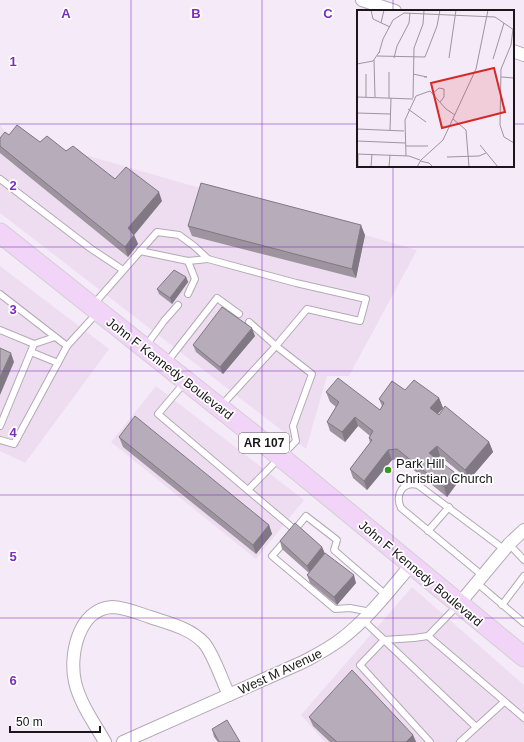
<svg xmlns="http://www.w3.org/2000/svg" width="524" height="742" font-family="Helvetica,sans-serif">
<rect width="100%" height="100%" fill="#f5eaf8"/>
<g fill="#eeddf1">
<polygon points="0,125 5,132 417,250 349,376 327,376 306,449 0,213"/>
<polygon points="0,266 109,349 25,463 0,451"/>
<polygon points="156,386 304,500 256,559 111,442"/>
<polygon points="412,587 524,685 524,742 325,742 301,715"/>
</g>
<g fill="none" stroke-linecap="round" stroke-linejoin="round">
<defs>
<g id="service">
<polyline points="0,179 90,248 123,270"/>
<polyline points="140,251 188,261 208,259"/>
<polyline points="0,294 67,346 97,313"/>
<polyline points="188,294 195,279 188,261"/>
<polyline points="93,305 157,232 179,235 194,246 208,259 296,283 366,299 360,321 307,309 275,347 221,406"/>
<polyline points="0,330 34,344 0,426"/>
<polyline points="34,344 55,337"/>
<polyline points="145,347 164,321 178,305"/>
<polyline points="31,352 58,363"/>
<polyline points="167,362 217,298 239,314"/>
<polyline points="185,382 158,414 295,530"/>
<polyline points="0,440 14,444 67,346"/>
<polyline points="248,490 296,441 293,426 312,374 276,346 249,322"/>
<polyline points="428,531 449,507"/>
<polyline points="293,532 306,516 337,540 334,550 386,595"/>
<polyline points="286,540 272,556 335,609 350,608 371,612"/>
<polyline points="509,544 524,560"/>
<path d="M 483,576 L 401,508 C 395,495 402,481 418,485 L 505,550"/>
<polyline points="477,583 524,623"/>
<polyline points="502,605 524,576"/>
<polyline points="363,620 476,727"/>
<polyline points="428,636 524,718"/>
<polyline points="430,742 360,665 384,640 414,638 428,636 458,605"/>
<polyline points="460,742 504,702"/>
</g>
<g id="minor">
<polyline points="362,0 395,11"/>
<polyline points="513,51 524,55"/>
<polyline points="459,604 509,544 524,530"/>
<path d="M 105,742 C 95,724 80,704 75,682 C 69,656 78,609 112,607 C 124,607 138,613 150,617 C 168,623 190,628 204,643 C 214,655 222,681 229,695"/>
<path d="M 123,742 L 303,662 C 316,655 328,649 340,640 C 368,619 389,591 411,565"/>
</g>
<polyline id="primary" points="0,233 259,439 524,657"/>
</defs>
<use href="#service" stroke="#b4a9b6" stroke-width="8"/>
<use href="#minor" stroke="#b4a9b6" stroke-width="14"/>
<use href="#primary" stroke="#d1d0d1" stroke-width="21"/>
<use href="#service" stroke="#fff" stroke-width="6"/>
<use href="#minor" stroke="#fff" stroke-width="12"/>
<use href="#primary" stroke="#f2d4f8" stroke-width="19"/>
</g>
<g fill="#9d949f">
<polygon points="0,138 40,142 66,151 115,179 162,201 134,235 138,244 128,257 0,153"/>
<polygon points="188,226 365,235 356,278 192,236"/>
<polygon points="186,277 188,282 172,304 159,294 157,289"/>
<polygon points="255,336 223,374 196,352 193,345"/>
<polygon points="405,390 439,398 443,408 438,414 489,442 493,452 469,480 440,456 437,459 458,482 447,497 400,459 392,460 367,490 353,478 350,469 370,443 369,438 370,436 358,426 345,442 330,431 327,422 336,407 330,402 326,392 380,410 382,406 379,399"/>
<polygon points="119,437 269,525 272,534 256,554 123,447"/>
<polygon points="280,541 322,547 325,554 356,583 337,605 310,583 307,575 309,573 282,549"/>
<polygon points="309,717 413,735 416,742 330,742 313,726"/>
<polygon points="212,729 240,742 218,742 214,737"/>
</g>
<g fill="#807882">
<polygon points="159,192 162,201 134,235 138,244 128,257 125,247 128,228"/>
<polygon points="361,225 365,235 356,278 352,269"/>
<polygon points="186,277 188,282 172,304 170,298"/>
<polygon points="252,328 255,336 223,374 220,367"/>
<polygon points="11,353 14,362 0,395 0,377"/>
<polygon points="439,398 443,408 434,418 430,408"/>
<polygon points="355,417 358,426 345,442 342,432"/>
<polygon points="489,442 493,452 469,480 465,470"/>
<polygon points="437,446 440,456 433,463 429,453"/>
<polygon points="388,450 392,460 367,490 364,481"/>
<polygon points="454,472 458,482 447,497 444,487"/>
<polygon points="269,525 272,534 256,554 253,545"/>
<polygon points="322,547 325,554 310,573 307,566"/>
<polygon points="354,575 356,583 337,605 334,597"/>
<polygon points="413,735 416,742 406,742"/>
</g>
<g fill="#b7acb9" stroke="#807882">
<polygon points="17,125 40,142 47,136 66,151 73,146 115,179 126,167 159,192 128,228 134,235 125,247 0,146 0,138 5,132 9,135"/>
<polygon points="201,183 361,225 352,269 188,226"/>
<polygon points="174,270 186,277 170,298 157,289"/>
<polygon points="222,307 252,328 220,367 193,345"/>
<polygon points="0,348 11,353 0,377"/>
<polygon points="338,378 380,410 384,403 379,399 392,381 405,390 414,380 439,398 430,408 439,415 445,406 489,442 465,470 437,446 429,453 454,472 444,487 397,449 388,450 364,481 350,469 372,440 369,438 373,431 355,417 342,432 327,422 339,402 326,392"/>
<polygon points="135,416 269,525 253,545 119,437"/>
<polygon points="295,523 322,547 307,566 280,541"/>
<polygon points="325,553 354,575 334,597 307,575"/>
<polygon points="352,670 413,735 406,742 337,742 309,717"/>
<polygon points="227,720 240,742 219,742 212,729"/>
</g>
<path fill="none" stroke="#7b2cbf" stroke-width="1" stroke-opacity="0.55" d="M 131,0 L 131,742M 262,0 L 262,742M 393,0 L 393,11M 0,124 L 358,124M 513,124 L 524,124M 393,166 L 393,742M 0,247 L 524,247M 0,371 L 524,371M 0,495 L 524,495M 0,618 L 524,618"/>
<circle fill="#36981c" stroke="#fff" stroke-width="1.5" cx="388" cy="470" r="4"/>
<g text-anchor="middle" stroke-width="3.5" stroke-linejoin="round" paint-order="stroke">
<rect fill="#fff" stroke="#5f5c5f" stroke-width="1" x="239" y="433" width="50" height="20" rx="3"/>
<g font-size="12" font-weight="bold" fill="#1a161a">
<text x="264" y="447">AR 107</text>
</g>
<g font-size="13" fill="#1a161a" stroke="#fff">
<text transform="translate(170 368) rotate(38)" y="5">John F Kennedy Boulevard</text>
<text transform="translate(421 573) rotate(40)" y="5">John F Kennedy Boulevard</text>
<text transform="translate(280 671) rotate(-25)" y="5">West M Avenue</text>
</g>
<g font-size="13" fill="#1a161a" stroke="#fff" text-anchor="start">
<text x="396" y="468">Park Hill<tspan x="396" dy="15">Christian Church</tspan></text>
</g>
</g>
<g transform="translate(357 10)">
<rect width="157" height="157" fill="#f5eaf8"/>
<path fill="none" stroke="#9d959f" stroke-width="1" d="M 14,0 L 16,9 L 33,17M 24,13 L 27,0M 156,19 L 154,35 L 144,59 L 143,115 L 147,127 L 157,133M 22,43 L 26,29 L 36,10 L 47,3 L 138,7 L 157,20M 20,46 L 68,47 L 80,16 L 83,0M 37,48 L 40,36 L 52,13 L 53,3M 92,48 L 99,0M 136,49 L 147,13M 17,50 L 18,87M 0,54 L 16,51 L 23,41M 32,62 L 32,88M 9,64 L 9,87M 56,64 L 70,67 L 67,67M 144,67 L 157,68M 76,83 L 82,78 L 87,79 L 87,87 L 83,92M 0,87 L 56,89M 56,88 L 57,38 L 66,14 L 67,0M 51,99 L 69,112M 0,103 L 33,104M 96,109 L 109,120 L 112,157M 0,119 L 47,121M 33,120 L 34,88M 0,131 L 48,133M 123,135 L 141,157M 49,136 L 71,136M 0,144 L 52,146 L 63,150M 49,146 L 48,110 L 59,86 L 73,81 L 89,99 L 98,105M 90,147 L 122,146 L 129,143M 63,151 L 72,153 L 76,157M 1,157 L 1,144M 14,157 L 15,144M 32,157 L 33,145M 60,157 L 64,150 L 86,130 L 119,59 L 131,0"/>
<path fill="#d62828" fill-opacity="0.15" stroke="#d62828" stroke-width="2" d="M 137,58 L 148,102 L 85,118 L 74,73 Z"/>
<rect width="157" height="157" fill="none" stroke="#1a161a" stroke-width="2"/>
</g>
<g font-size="13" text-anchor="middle" font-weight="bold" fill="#7b2cbf" stroke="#fff" stroke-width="3.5" stroke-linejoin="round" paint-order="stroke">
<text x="66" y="18">A</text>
<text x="196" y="18">B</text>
<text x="328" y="18">C</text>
<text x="13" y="66">1</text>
<text x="13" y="190">2</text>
<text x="13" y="314">3</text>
<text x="13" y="437">4</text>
<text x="13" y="561">5</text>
<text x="13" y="685">6</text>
</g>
<path d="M10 726v6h90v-6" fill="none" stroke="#1a161a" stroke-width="2"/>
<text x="16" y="726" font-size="12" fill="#1a161a" stroke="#ffffff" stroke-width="3" paint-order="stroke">50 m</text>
</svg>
